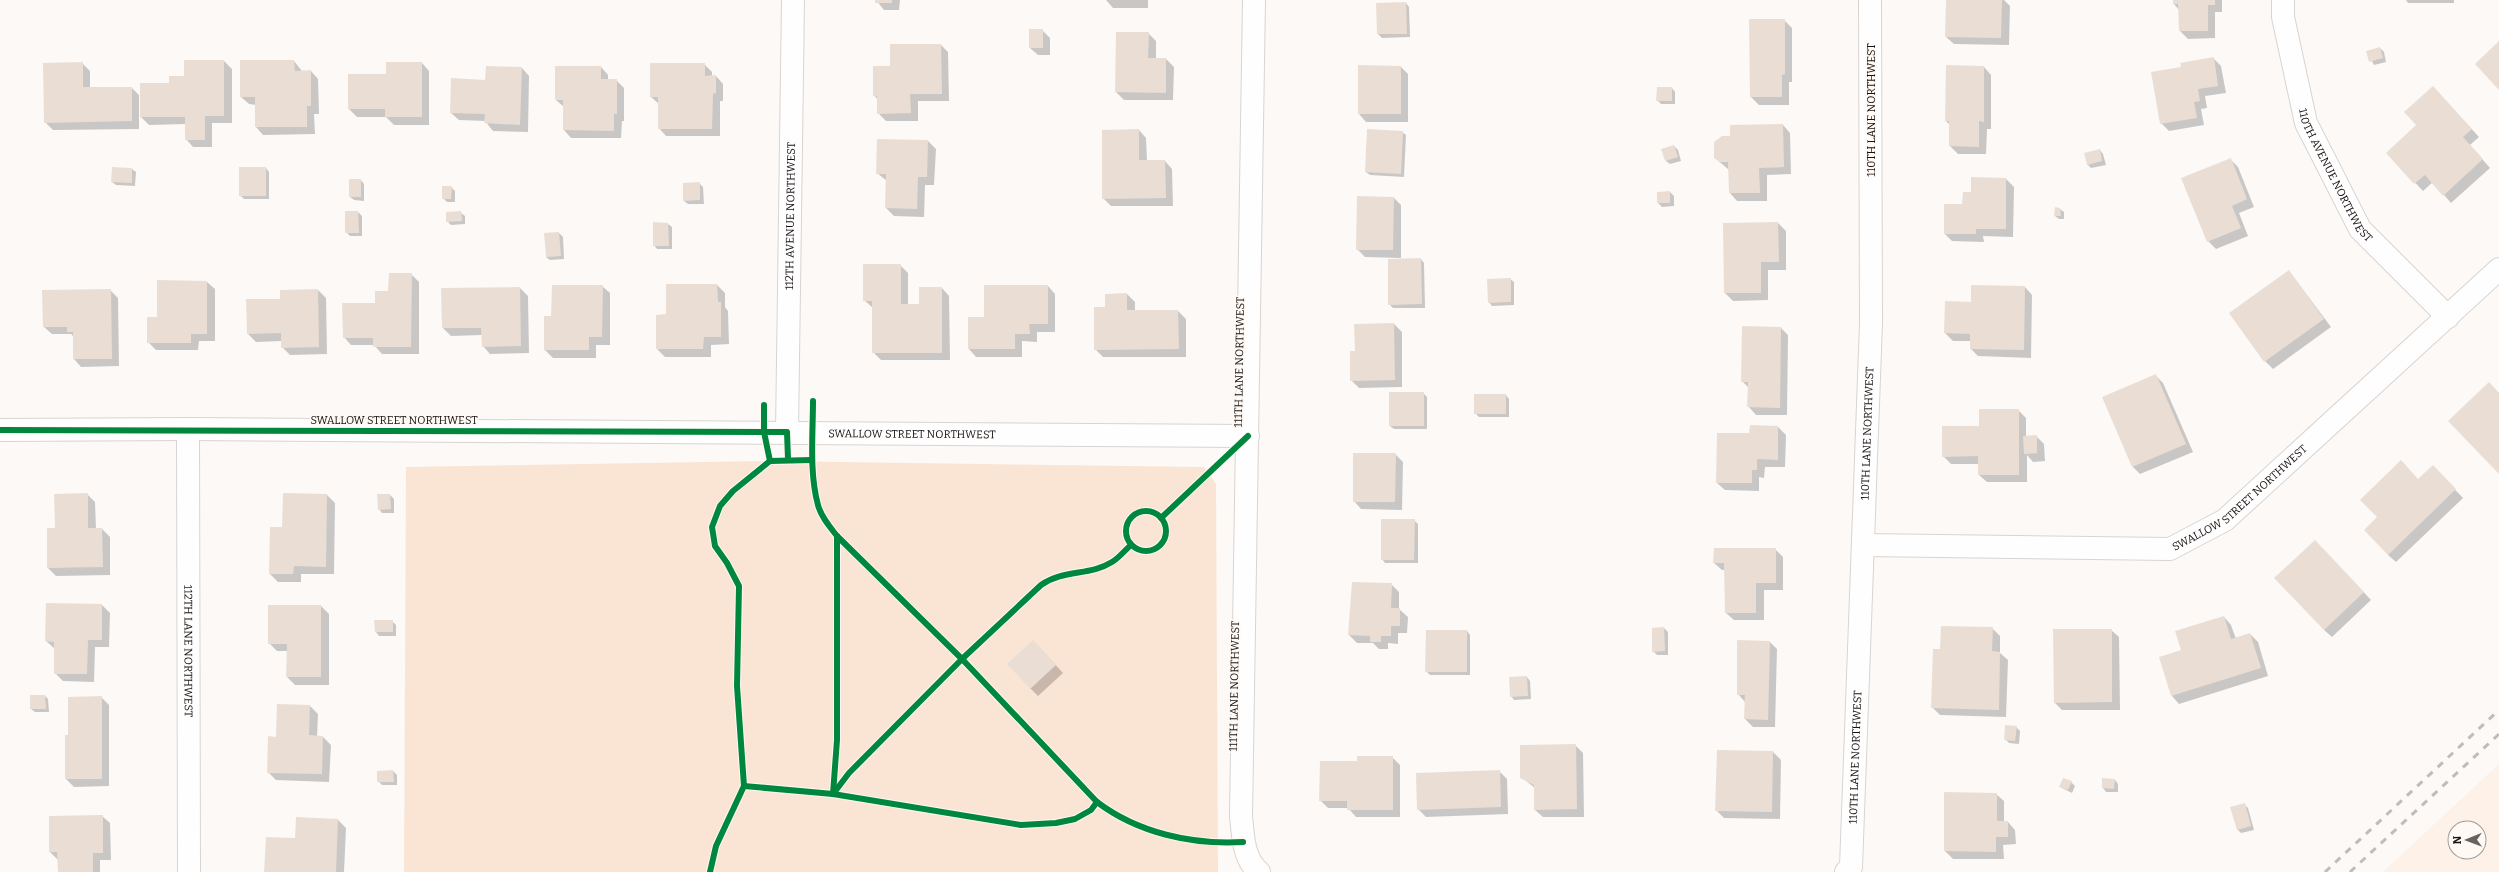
<svg xmlns="http://www.w3.org/2000/svg" width="2499" height="872" font-family="Bitter,serif">
<rect width="100%" height="100%" fill="#fcf9f7"/>
<path fill="#fdf1e8" fill-rule="evenodd" d="M 2499,764 L 2499,872 L 2383,872 ZM 2455,828 L 2479,828 L 2479,852 L 2455,852 Z"/>
<polygon fill="#fae5d5" points="770,461 1204,467 1216,484 1218,872 404,872 406,467"/>
<g fill="#0003">
<polygon points="876,0 900,0 899,10 884,10"/>
<polygon points="1106,0 1148,0 1148,8 1113,8"/>
<polygon points="1947,0 2004,0 2010,6 2009,45 1954,44 1946,37"/>
<polygon points="2174,0 2222,0 2222,12 2215,12 2215,38 2188,39 2180,31 2179,10 2174,4"/>
<polygon points="2406,0 2454,0 2454,3 2408,3"/>
<polygon points="1406,3 1409,7 1410,37 1382,38 1378,34"/>
<polygon points="1784,20 1792,28 1792,82 1789,82 1789,105 1759,105 1751,97"/>
<polygon points="1042,30 1050,38 1050,55 1038,55 1030,48"/>
<polygon points="1148,33 1156,41 1156,59 1166,59 1174,67 1173,100 1124,100 1116,92"/>
<polygon points="941,45 948,52 949,101 918,101 918,121 886,121 878,113 878,100 874,95 891,67"/>
<polygon points="2380,48 2384,52 2386,62 2374,65 2367,52"/>
<polygon points="2213,58 2221,66 2226,93 2205,96 2207,108 2201,109 2204,125 2169,131 2161,123 2183,68"/>
<polygon points="224,61 232,69 232,123 212,123 212,147 193,147 186,139 186,124 149,125 141,117 170,84"/>
<polygon points="294,61 302,71 311,71 318,79 319,114 314,114 315,134 263,135 256,127 256,105 249,104 241,97"/>
<polygon points="82,63 90,71 90,88 132,88 139,95 139,129 53,130 45,122"/>
<polygon points="422,63 429,71 429,125 394,125 386,117 357,117 349,109 387,75"/>
<polygon points="704,64 712,72 712,77 716,76 723,84 723,101 720,101 720,136 666,136 659,128 659,104 651,97"/>
<polygon points="601,67 608,75 608,80 616,80 624,88 624,121 622,121 621,138 571,138 564,130 564,107 556,100"/>
<polygon points="1401,67 1408,74 1408,122 1366,122 1359,114"/>
<polygon points="1984,67 1991,75 1991,129 1987,129 1986,154 1958,154 1950,146 1950,125 1946,121"/>
<polygon points="522,68 529,76 528,132 493,131 485,121 459,120 451,113 486,81"/>
<polygon points="1672,88 1675,92 1675,104 1661,104 1657,100"/>
<polygon points="2440,95 2479,137 2470,145 2490,168 2451,203 2433,182 2423,191 2387,153 2417,125"/>
<polygon points="1783,125 1790,133 1791,174 1767,175 1767,201 1737,201 1730,193 1729,170 1715,158 1731,137"/>
<polygon points="1139,130 1146,138 1147,161 1165,161 1172,169 1173,206 1111,206 1103,198"/>
<polygon points="1402,132 1406,135 1404,177 1370,175 1366,172"/>
<polygon points="928,141 936,149 934,185 925,185 924,217 894,216 886,208 887,181 877,173"/>
<polygon points="1674,146 1678,150 1681,161 1670,164 1666,161"/>
<polygon points="2100,150 2103,154 2106,165 2091,168 2087,164"/>
<polygon points="2230,159 2238,167 2254,207 2239,213 2248,236 2216,249 2208,241"/>
<polygon points="266,168 269,172 269,199 244,199 240,195"/>
<polygon points="132,169 136,172 135,186 116,185 112,182"/>
<polygon points="2006,179 2014,187 2013,237 1983,236 1984,242 1952,241 1945,234 1972,193"/>
<polygon points="361,180 364,184 364,201 354,200 350,197"/>
<polygon points="699,183 703,187 704,204 688,204 684,201"/>
<polygon points="451,187 455,191 455,202 447,202 443,198"/>
<polygon points="1670,192 1674,196 1674,206 1662,207 1658,203"/>
<polygon points="1394,198 1401,205 1401,258 1365,257 1357,249"/>
<polygon points="2060,209 2064,212 2064,219 2059,219 2055,216"/>
<polygon points="358,212 362,216 362,236 350,236 346,232"/>
<polygon points="461,213 465,216 465,224 451,225 447,221"/>
<polygon points="1778,223 1786,231 1786,270 1768,270 1768,300 1733,301 1725,293"/>
<polygon points="668,224 672,227 672,249 657,249 654,245"/>
<polygon points="559,233 563,237 564,259 550,260 546,257"/>
<polygon points="1421,259 1424,263 1425,308 1393,308 1389,304"/>
<polygon points="900,265 908,273 908,305 920,305 942,288 949,296 950,360 881,360 873,352 873,308 864,300"/>
<polygon points="2289,271 2331,327 2273,369 2265,361"/>
<polygon points="411,274 419,282 419,354 382,354 374,345 351,345 344,337 376,304"/>
<polygon points="1510,279 1514,282 1514,305 1492,306 1489,302"/>
<polygon points="207,282 215,289 215,341 199,341 198,350 156,350 148,342 158,318"/>
<polygon points="717,285 725,293 725,307 728,311 729,344 711,345 711,357 665,357 657,349 667,315"/>
<polygon points="602,286 610,293 610,345 596,345 596,358 553,358 545,350 552,317"/>
<polygon points="1048,286 1055,294 1055,332 1037,332 1037,342 1022,341 1022,357 976,357 969,349 985,318"/>
<polygon points="2025,287 2032,295 2031,358 1978,356 1971,349 1971,341 1953,341 1945,333 1972,303"/>
<polygon points="520,288 528,296 529,353 490,354 483,346 482,335 451,336 443,328"/>
<polygon points="110,290 118,298 119,366 81,367 74,359 74,337 71,334 52,334 44,327"/>
<polygon points="318,290 326,298 327,354 290,355 282,347 282,341 256,342 248,334 281,300"/>
<polygon points="1127,294 1135,302 1135,311 1178,311 1186,319 1186,357 1103,357 1095,349 1106,308"/>
<polygon points="1394,324 1402,332 1402,387 1359,388 1351,380"/>
<polygon points="1781,328 1788,335 1787,415 1756,415 1749,407 1749,388 1742,381"/>
<polygon points="2155,375 2163,383 2193,452 2140,474 2133,467"/>
<polygon points="1423,393 1427,397 1427,429 1394,429 1390,426"/>
<polygon points="1506,395 1509,399 1509,417 1479,417 1475,413"/>
<polygon points="2018,410 2026,418 2026,437 2036,436 2044,444 2045,461 2033,462 2027,455 2027,482 1987,482 1979,475 1979,464 1951,464 1943,456 1981,427"/>
<polygon points="1751,427 1778,427 1786,435 1785,467 1765,467 1764,478 1759,477 1759,491 1725,490 1717,483 1750,434"/>
<polygon points="1395,454 1403,462 1402,510 1361,509 1354,501"/>
<polygon points="2433,467 2463,498 2396,562 2388,555 2419,480"/>
<polygon points="87,494 95,502 96,529 102,529 110,537 110,575 56,576 48,568 56,529"/>
<polygon points="327,495 335,503 334,574 301,574 301,582 278,582 270,574 283,528"/>
<polygon points="378,495 390,495 394,499 394,513 382,513 379,509"/>
<polygon points="1414,520 1418,524 1418,563 1385,563 1382,559"/>
<polygon points="1775,549 1783,557 1783,590 1764,590 1764,620 1734,620 1726,613 1725,570 1722,570 1714,563"/>
<polygon points="2323,549 2371,600 2332,637 2324,630"/>
<polygon points="1391,584 1399,592 1399,609 1408,617 1407,633 1398,633 1398,644 1388,643 1388,649 1379,649 1373,643 1357,643 1349,635"/>
<polygon points="102,605 110,613 109,647 95,647 94,682 63,681 55,673 55,649 46,641"/>
<polygon points="321,606 329,614 329,685 295,685 287,677 288,651 277,651 269,643"/>
<polygon points="2224,617 2231,625 2236,639 2250,634 2258,642 2268,676 2179,704 2172,696 2182,651"/>
<polygon points="392,621 396,625 396,636 379,636 376,632"/>
<polygon points="1664,628 1668,632 1668,655 1657,655 1653,651"/>
<polygon points="1992,628 2000,636 2000,653 2008,660 2006,717 1940,715 1932,707 1941,650"/>
<polygon points="2111,630 2119,637 2120,710 2062,710 2055,703"/>
<polygon points="1467,631 1470,635 1470,675 1430,675 1426,671"/>
<polygon points="1770,642 1777,649 1775,727 1753,727 1745,719 1745,702 1738,694"/>
<polygon points="1041,649 1063,673 1038,696 1030,688"/>
<polygon points="1527,677 1530,681 1531,699 1514,700 1511,696"/>
<polygon points="45,696 48,699 49,712 35,712 31,709"/>
<polygon points="101,697 109,705 109,786 74,787 66,779 69,736"/>
<polygon points="310,706 318,714 317,737 323,737 331,745 329,782 276,780 268,772 277,738"/>
<polygon points="2016,727 2020,731 2019,744 2009,743 2005,739"/>
<polygon points="1575,745 1583,753 1584,817 1543,817 1535,810 1535,788 1521,777"/>
<polygon points="1773,752 1781,760 1780,819 1724,818 1716,810"/>
<polygon points="1392,757 1400,765 1400,817 1356,817 1348,808 1328,808 1320,800 1358,762"/>
<polygon points="393,771 397,775 397,785 382,785 378,781"/>
<polygon points="1499,771 1507,779 1508,814 1426,817 1418,809"/>
<polygon points="2115,780 2118,784 2118,792 2106,792 2103,788"/>
<polygon points="2071,782 2075,786 2072,793 2060,787"/>
<polygon points="1996,794 2004,801 2004,822 2008,822 2015,830 2016,844 2003,845 2004,859 1953,859 1945,851"/>
<polygon points="2244,804 2248,808 2254,830 2241,833 2237,829"/>
<polygon points="102,816 110,823 111,860 100,860 100,872 59,872 58,860 50,852"/>
<polygon points="338,820 346,828 344,872 265,872 296,839"/>
</g>
<g fill="#eaded4">
<rect x="875" y="0" width="17" height="3"/>
<polygon points="1946,0 2002,0 2001,38 1945,37"/>
<polygon points="2173,0 2215,0 2215,5 2208,5 2208,31 2179,31 2178,4 2173,4"/>
<polygon points="1406,2 1407,34 1377,34 1376,3"/>
<polygon points="1749,19 1785,19 1785,74 1782,75 1782,97 1750,97"/>
<rect x="1029" y="29" width="14" height="19"/>
<polygon points="1116,32 1149,32 1148,58 1166,58 1166,93 1115,92"/>
<polygon points="2499,41 2499,90 2475,64"/>
<polygon points="890,44 941,44 942,94 910,94 911,113 877,114 877,96 873,96 873,66 890,66"/>
<polygon points="2380,47 2383,58 2369,62 2366,51"/>
<polygon points="2214,57 2218,86 2198,89 2200,101 2194,102 2197,118 2160,124 2151,72 2181,67 2180,63"/>
<polygon points="184,60 224,60 224,116 205,116 205,140 185,140 185,117 140,117 140,83 169,83 169,76 184,76"/>
<polygon points="240,60 294,60 295,71 311,70 311,106 307,106 307,127 255,127 255,97 240,97"/>
<polygon points="83,62 83,87 132,87 132,121 44,123 43,63"/>
<polygon points="386,62 422,62 422,117 385,117 385,109 348,109 348,74 386,74"/>
<polygon points="650,63 705,63 705,76 716,75 716,93 713,94 712,129 658,129 658,97 650,97"/>
<polygon points="1358,65 1401,66 1401,114 1358,114"/>
<polygon points="1946,65 1984,66 1984,122 1979,121 1979,147 1949,146 1949,121 1945,121"/>
<polygon points="486,66 522,67 520,125 484,123 485,114 450,113 451,78 485,80"/>
<polygon points="555,66 601,66 601,79 617,79 617,114 614,114 614,131 563,130 563,100 555,100"/>
<polygon points="2433,86 2472,129 2463,137 2483,159 2443,196 2425,175 2414,184 2386,153 2416,125 2404,112"/>
<polygon points="1657,87 1672,87 1672,101 1656,101"/>
<polygon points="1783,124 1784,167 1759,168 1760,193 1729,193 1728,162 1720,162 1714,158 1714,142 1722,136 1730,136 1730,125"/>
<polygon points="1139,129 1139,160 1165,160 1166,198 1102,199 1102,130"/>
<polygon points="1367,129 1403,131 1401,174 1365,172"/>
<polygon points="877,139 928,140 927,177 918,177 917,209 885,208 886,174 876,174"/>
<polygon points="1674,145 1678,157 1665,161 1661,149"/>
<polygon points="2100,149 2102,161 2087,165 2084,153"/>
<polygon points="2231,158 2247,199 2232,206 2241,228 2207,242 2181,178"/>
<polygon points="112,167 132,168 132,183 111,182"/>
<rect x="239" y="167" width="27" height="29"/>
<polygon points="1971,177 2006,178 2006,229 1976,229 1976,234 1944,234 1944,204 1962,204 1963,192 1971,192"/>
<rect x="349" y="179" width="12" height="18"/>
<polygon points="700,182 700,200 683,201 683,183"/>
<polygon points="442,186 452,186 451,199 442,199"/>
<polygon points="1670,191 1670,203 1657,203 1657,192"/>
<polygon points="1357,196 1394,197 1393,250 1356,250"/>
<polygon points="2055,207 2060,208 2061,216 2054,216"/>
<polygon points="345,211 358,211 359,233 345,233"/>
<polygon points="461,211 462,221 446,222 446,212"/>
<polygon points="653,222 668,223 669,246 653,246"/>
<polygon points="1778,222 1779,262 1761,262 1761,293 1724,293 1723,223"/>
<polygon points="559,232 561,256 546,257 544,233"/>
<polygon points="1421,258 1422,304 1388,305 1388,259"/>
<polygon points="863,264 901,264 901,304 919,304 919,287 942,287 942,353 872,353 872,301 863,301"/>
<polygon points="2289,270 2324,319 2264,362 2229,313"/>
<polygon points="389,273 412,273 411,347 373,347 373,338 343,338 342,303 375,303 375,291 388,291"/>
<polygon points="1511,278 1511,302 1488,303 1487,279"/>
<polygon points="157,280 207,281 207,334 191,334 191,343 147,343 147,317 157,317"/>
<polygon points="666,284 717,284 718,302 721,302 721,337 704,337 703,349 656,349 656,315 666,314"/>
<polygon points="552,285 603,285 602,337 589,337 589,350 544,350 544,316 551,316"/>
<polygon points="984,285 1048,285 1048,324 1029,324 1030,334 1015,334 1015,349 968,349 968,317 984,317"/>
<polygon points="1971,285 2025,286 2024,350 1970,349 1970,334 1944,333 1945,301 1971,302"/>
<polygon points="520,287 521,346 482,347 481,328 442,328 441,288"/>
<polygon points="111,289 112,359 73,359 73,332 67,332 67,327 43,327 42,290"/>
<polygon points="318,289 319,347 281,348 281,333 247,334 246,299 280,299 280,290"/>
<polygon points="1127,293 1127,310 1178,310 1179,349 1094,350 1094,307 1105,307 1105,294"/>
<polygon points="1394,323 1395,380 1350,381 1350,351 1355,351 1354,324"/>
<polygon points="1742,326 1781,327 1780,408 1747,407 1748,382 1741,382"/>
<polygon points="2156,374 2186,444 2132,467 2102,397"/>
<polygon points="2489,382 2499,393 2499,474 2448,421"/>
<rect x="1389" y="392" width="35" height="34"/>
<rect x="1474" y="394" width="32" height="20"/>
<polygon points="1979,409 2019,409 2019,475 1978,475 1978,456 1942,457 1942,426 1979,426"/>
<polygon points="1750,425 1778,426 1778,460 1757,459 1757,470 1752,470 1752,483 1716,483 1717,433 1749,433"/>
<polygon points="2037,435 2037,453 2024,454 2023,436"/>
<polygon points="1353,453 1396,453 1395,502 1353,502"/>
<polygon points="2401,460 2418,479 2433,465 2456,489 2388,555 2364,530 2377,517 2360,500"/>
<polygon points="88,493 88,528 102,528 103,567 47,568 47,528 55,528 54,494"/>
<polygon points="283,493 327,494 326,567 294,566 293,574 269,574 270,527 282,527"/>
<polygon points="377,494 390,494 391,509 378,510"/>
<polygon points="1381,519 1415,519 1414,560 1381,560"/>
<polygon points="2315,540 2364,592 2324,630 2274,578"/>
<polygon points="1714,548 1776,548 1776,583 1756,583 1756,613 1725,613 1724,563 1713,563"/>
<polygon points="1352,582 1392,583 1391,608 1400,608 1400,626 1391,626 1391,636 1381,636 1381,642 1370,642 1370,636 1348,635"/>
<polygon points="46,603 102,604 102,640 88,640 87,674 54,674 54,642 45,641"/>
<polygon points="268,605 321,605 321,677 286,677 287,644 268,644"/>
<polygon points="2224,616 2231,639 2250,633 2261,668 2171,696 2159,657 2181,650 2175,631"/>
<polygon points="374,620 393,620 393,632 375,632"/>
<polygon points="1941,626 1993,627 1992,651 2000,652 1999,710 1931,708 1933,649 1940,649"/>
<polygon points="1664,627 1665,651 1652,652 1652,628"/>
<polygon points="2053,629 2112,629 2112,702 2054,703"/>
<polygon points="1426,630 1467,630 1467,672 1425,672"/>
<polygon points="1033,640 1056,665 1030,689 1007,664"/>
<polygon points="1737,640 1770,641 1768,720 1744,719 1745,695 1737,695"/>
<polygon points="1527,676 1528,696 1510,697 1509,677"/>
<polygon points="30,695 45,695 46,709 30,709"/>
<polygon points="102,696 102,779 65,779 65,735 68,735 68,697"/>
<polygon points="277,704 310,705 309,735 323,736 322,774 267,773 268,736 276,737"/>
<polygon points="2005,725 2017,726 2015,741 2004,740"/>
<polygon points="1576,744 1577,809 1534,810 1534,785 1520,778 1520,745"/>
<polygon points="1717,750 1773,751 1772,812 1715,811"/>
<polygon points="1357,756 1393,756 1393,810 1347,810 1347,801 1319,801 1320,761 1357,761"/>
<polygon points="393,770 394,782 377,782 377,771"/>
<polygon points="1500,770 1501,807 1417,810 1416,773"/>
<polygon points="2063,778 2072,781 2068,790 2059,787"/>
<polygon points="2102,778 2115,779 2114,789 2102,788"/>
<polygon points="1944,792 1997,793 1997,821 2008,821 2008,837 1996,837 1996,852 1944,851"/>
<polygon points="2245,803 2251,826 2237,830 2230,807"/>
<polygon points="103,815 103,853 93,853 93,872 58,872 57,852 49,852 49,816"/>
<polygon points="296,817 338,819 336,872 264,872 266,837 295,838"/>
</g>
<g fill="none" stroke-linecap="round" stroke-linejoin="round">
<defs>
<g id="minor">
<path d="M 1254,0 L 1241,816 C 1243,835 1243,859 1259,872"/>
<path id="s1" d="M 2283,0 L 2283,17 L 2306,123 L 2360,229 L 2448,317"/>
<path id="s2" d="M 188,429 L 189,872"/>
<path id="s3" d="M 0,430 L 188,429 L 1248,436"/>
<path id="s4" d="M 787,432 L 793,0"/>
<path id="s5" d="M 1863,545 L 2170,549 L 2225,520 L 2499,269"/>
<path id="s6" d="M 1846,872 L 1851,867 L 1871,323 L 1870,0"/>
</g>
</defs>
<use href="#minor" stroke="#d8d4d1" stroke-width="24"/>
<use href="#minor" stroke="#fffefe" stroke-width="22"/>
<g stroke="#bebdbc" stroke-width="3" stroke-dasharray="7 7" stroke-linecap="butt">
<polyline points="2325,872 2499,710"/>
<polyline points="2350,872 2499,734"/>
</g>
<defs>
<g id="cycleway">
<path d="M 813,401 C 813,434 809,472 818,505 C 821,517 830,527 837,536 L 962,659 L 1097,802 C 1138,833 1192,845 1243,842"/>
<polyline points="764,405 764,432 770,461"/>
<polyline points="0,430 787,432 788,459"/>
<circle cx="1146" cy="531" r="20"/>
<polyline points="1161,518 1248,436"/>
<polyline points="744,786 833,794 1021,825 1056,823 1075,819 1091,810 1097,802"/>
<path d="M 833,794 L 849,773 L 962,659 L 1041,585 C 1064,569 1090,576 1112,562 C 1119,558 1125,550 1131,545"/>
<polyline points="833,794 837,740 837,536"/>
<polyline points="710,872 716,846 744,786 737,686 739,586 727,563 715,546 712,527 720,506 733,491 770,461 812,460"/>
</g>
</defs>
<use href="#cycleway" stroke="#fef9f5" stroke-width="8"/>
<use href="#cycleway" stroke="#00873e" stroke-width="6"/>
</g>
<g text-anchor="middle" stroke-width="3.5" stroke-linejoin="round" paint-order="stroke">
<g font-size="11" fill="#16120f" stroke="#fef9f5">
<text transform="translate(1871 110) rotate(-90)" y="4">110TH LANE NORTHWEST</text>
<text dy="4" stroke="none"><textPath href="#s1" startOffset="185">110TH AVENUE NORTHWEST</textPath></text>
<text dy="4" stroke="none"><textPath href="#s4" startOffset="216">112TH AVENUE NORTHWEST</textPath></text>
<text transform="translate(1239 362) rotate(-89)" y="4">111TH LANE NORTHWEST</text>
<text x="394" y="424">SWALLOW STREET NORTHWEST</text>
<text dy="4" stroke="none"><textPath href="#s3" startOffset="912">SWALLOW STREET NORTHWEST</textPath></text>
<text dy="4" stroke="none"><textPath href="#s6" startOffset="441">110TH LANE NORTHWEST</textPath></text>
<text dy="4" stroke="none"><textPath href="#s5" startOffset="394">SWALLOW STREET NORTHWEST</textPath></text>
<text dy="4" stroke="none"><textPath href="#s2" startOffset="222">112TH LANE NORTHWEST</textPath></text>
<text transform="translate(1234 686) rotate(-89)" y="4">111TH LANE NORTHWEST</text>
<text dy="4" stroke="none"><textPath href="#s6" startOffset="117">110TH LANE NORTHWEST</textPath></text>
</g>
</g>
<g transform="translate(2467 840) rotate(269)"><circle r="19" fill="#fef9f5" stroke="#a19d99"/>
<path d="M0-3L7 15L0 10L-7 15Z" fill="#666360"/>
<text y="-6" font-size="11" font-weight="bold" text-anchor="middle" fill="#16120f">N</text>
</g>
</svg>
